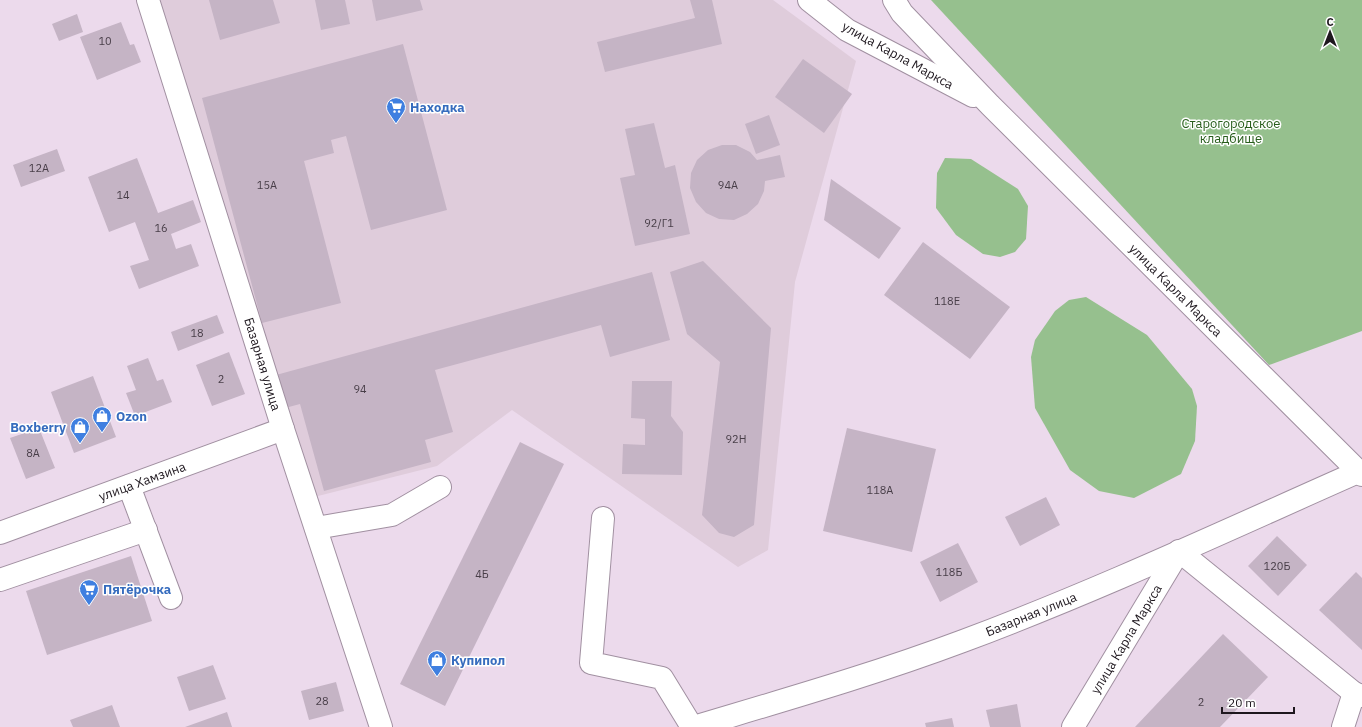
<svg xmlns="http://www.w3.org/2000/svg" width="1362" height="727" font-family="'IBM Plex Sans',sans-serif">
<rect width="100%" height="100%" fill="#ecdaec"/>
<polygon fill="#dfccdb" points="155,0 773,0 856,61 795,282 768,550 738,567 512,410 437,466 310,498"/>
<g fill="#96c08e">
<polygon points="931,0 1362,0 1362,331 1269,365"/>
<polygon points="945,158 971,159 1018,189 1028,206 1026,239 1015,252 1000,257 983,254 956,235 936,208 937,173"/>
<polygon points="1086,297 1147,335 1192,389 1197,406 1195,441 1181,474 1134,498 1099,491 1070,470 1035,408 1031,357 1035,340 1055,311 1069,300"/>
</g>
<g fill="#c5b4c5">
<polygon points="209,0 273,0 280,23 220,40"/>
<polygon points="315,0 345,0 350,24 321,30"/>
<polygon points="372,0 420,0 423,10 376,21"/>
<polygon points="690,0 712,0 722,44 605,72 597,42 695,18"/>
<polygon points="77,14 83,32 59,41 52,24"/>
<polygon points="121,22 130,45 134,44 141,62 97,80 80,37"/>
<polygon points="403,44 447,210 371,230 346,136 331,140 334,153 304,161 341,303 262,323 202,98"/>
<polygon points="803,59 852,94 824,133 775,97"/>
<polygon points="769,115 780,145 756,154 745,124"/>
<polygon points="654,123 665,168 675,165 690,234 635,246 620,178 635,175 625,129"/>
<polygon points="722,145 736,145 750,152 757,160 780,155 785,177 765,181 764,191 758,204 747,214 734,220 719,219 706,213 696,202 690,188 691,173 697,160 708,150"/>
<polygon points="57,149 65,171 21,187 13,165"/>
<polygon points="137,158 158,213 193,200 201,222 171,234 176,249 191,244 199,266 139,289 130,266 149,260 135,222 109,232 88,177"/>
<polygon points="831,179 901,228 879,259 824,220"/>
<polygon points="923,242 1010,307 970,359 884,295"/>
<polygon points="703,261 771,328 754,525 734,537 719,533 702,515 720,362 687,334 670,272"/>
<polygon points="652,272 670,340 610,357 601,325 435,370 453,432 425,440 431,462 324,491 300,404 285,408 276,375"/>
<polygon points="217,315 224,333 178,351 171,332"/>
<polygon points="229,352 245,394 212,406 196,365"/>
<polygon points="148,358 157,381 163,379 172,402 135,416 126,393 136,390 127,366"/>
<polygon points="93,376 116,437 74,453 51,392"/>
<polygon points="632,381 672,381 671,416 683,432 682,475 622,474 623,444 645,445 645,419 631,418"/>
<polygon points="39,428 55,468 26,479 10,438"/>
<polygon points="847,428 936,449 912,552 823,531"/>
<polygon points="520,442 564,464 445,706 400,684"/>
<polygon points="1046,497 1060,525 1020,546 1005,517"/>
<polygon points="1277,536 1307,565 1278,596 1248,566"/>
<polygon points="958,543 978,582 940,602 920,562"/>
<polygon points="131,556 152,621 47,655 26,591"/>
<polygon points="1356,572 1362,578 1362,650 1319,610"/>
<polygon points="1223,634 1268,677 1220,727 1135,727"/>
<polygon points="213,665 226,699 189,711 177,677"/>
<polygon points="336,682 344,711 309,720 301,691"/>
<polygon points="1017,704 1021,727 990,727 986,710"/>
<polygon points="112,705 120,727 73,727 70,720"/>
<polygon points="227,712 232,727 185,727"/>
<polygon points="952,718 954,727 926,727 925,723"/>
</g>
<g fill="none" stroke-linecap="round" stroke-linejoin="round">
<defs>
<g id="minor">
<polyline points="148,0 283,429 381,727"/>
<polyline points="129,486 171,598"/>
<polyline points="603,518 591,663 662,678 692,727"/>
<polyline points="316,528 392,515 440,487"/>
<polyline points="0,533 283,429"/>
<polyline points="0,580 146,530"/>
<path d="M 694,727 C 784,700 875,674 963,641 C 1097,591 1227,530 1358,472"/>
<polyline points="1073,727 1179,551 1354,693 1362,696"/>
<polyline points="1343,727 1354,693"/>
</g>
<g id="major">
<polyline points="809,0 847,30 973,96"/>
<polyline points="894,0 902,13 990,105 1362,475"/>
</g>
</defs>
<use href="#minor" stroke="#a190a1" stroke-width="24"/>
<use href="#major" stroke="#a190a1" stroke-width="24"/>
<use href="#minor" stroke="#fff" stroke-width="22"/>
<use href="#major" stroke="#fff" stroke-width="22"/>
</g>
<defs>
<symbol id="supermarket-pin" viewBox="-11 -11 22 30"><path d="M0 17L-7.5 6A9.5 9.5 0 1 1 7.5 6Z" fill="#3f7fe0" stroke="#fff"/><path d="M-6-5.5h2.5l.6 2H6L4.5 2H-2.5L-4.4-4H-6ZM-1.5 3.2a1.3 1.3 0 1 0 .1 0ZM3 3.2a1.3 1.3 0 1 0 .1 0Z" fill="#fff"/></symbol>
<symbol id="shop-pin" viewBox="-11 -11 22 30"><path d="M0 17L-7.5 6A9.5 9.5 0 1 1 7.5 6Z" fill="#3f7fe0" stroke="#fff"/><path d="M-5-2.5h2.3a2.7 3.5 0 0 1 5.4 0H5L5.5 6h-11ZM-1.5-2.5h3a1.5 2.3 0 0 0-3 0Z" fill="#fff"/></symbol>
</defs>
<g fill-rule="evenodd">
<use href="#supermarket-pin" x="385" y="96" width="22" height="30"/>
<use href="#shop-pin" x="91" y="405" width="22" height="30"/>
<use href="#shop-pin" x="69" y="416" width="22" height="30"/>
<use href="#supermarket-pin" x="78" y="578" width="22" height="30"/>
<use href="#shop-pin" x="426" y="649" width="22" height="30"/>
</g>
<g text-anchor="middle" stroke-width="3" stroke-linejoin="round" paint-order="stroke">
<g font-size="11" fill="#483e48">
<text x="105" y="45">10</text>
<text x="39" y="172">12А</text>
<text x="267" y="189">15А</text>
<text x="728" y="189">94А</text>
<text x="123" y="199">14</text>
<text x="659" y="227">92/Г1</text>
<text x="161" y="232">16</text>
<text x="947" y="305">118Е</text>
<text x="197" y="337">18</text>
<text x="221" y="383">2</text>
<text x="360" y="393">94</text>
<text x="736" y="443">92Н</text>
<text x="33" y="457">8А</text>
<text x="880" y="494">118А</text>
<text x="1277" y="570">120Б</text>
<text x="949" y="576">118Б</text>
<text x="482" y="578">4Б</text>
<text x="322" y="705">28</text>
<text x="1201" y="706">2</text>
</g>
<g font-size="13" fill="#1e171e" stroke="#fff">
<text transform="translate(898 55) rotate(29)" y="5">улица Карла Маркса</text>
<text transform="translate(1176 290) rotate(45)" y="5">улица Карла Маркса</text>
<text transform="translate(263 364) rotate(73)" y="5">Базарная улица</text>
<text transform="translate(142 481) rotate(-20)" y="5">улица Хамзина</text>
<text transform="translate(1031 614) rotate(-22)" y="5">Базарная улица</text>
<text transform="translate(1126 639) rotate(-59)" y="5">улица Карла Маркса</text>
</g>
<g font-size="13" font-weight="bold" fill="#366cbe" stroke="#fff" text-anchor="start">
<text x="410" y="112">Находка</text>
<text x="116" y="421">Ozon</text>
<text x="66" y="432" text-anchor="end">Boxberry</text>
<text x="103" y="594">Пятёрочка</text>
<text x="451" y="665">Купипол</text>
</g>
<g font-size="13" fill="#275d1b" stroke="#fff">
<text x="1231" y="128">Старогородское<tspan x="1231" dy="15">кладбище</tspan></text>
</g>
</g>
<g transform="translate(1330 32)" stroke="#ffffff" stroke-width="3" paint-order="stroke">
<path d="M0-3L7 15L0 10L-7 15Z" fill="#1e171e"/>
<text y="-6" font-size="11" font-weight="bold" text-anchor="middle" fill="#1e171e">С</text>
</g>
<path d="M1222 707v6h72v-6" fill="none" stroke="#1e171e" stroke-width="2"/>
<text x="1228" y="707" font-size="12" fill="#1e171e" stroke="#ffffff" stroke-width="3" paint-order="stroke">20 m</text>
</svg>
